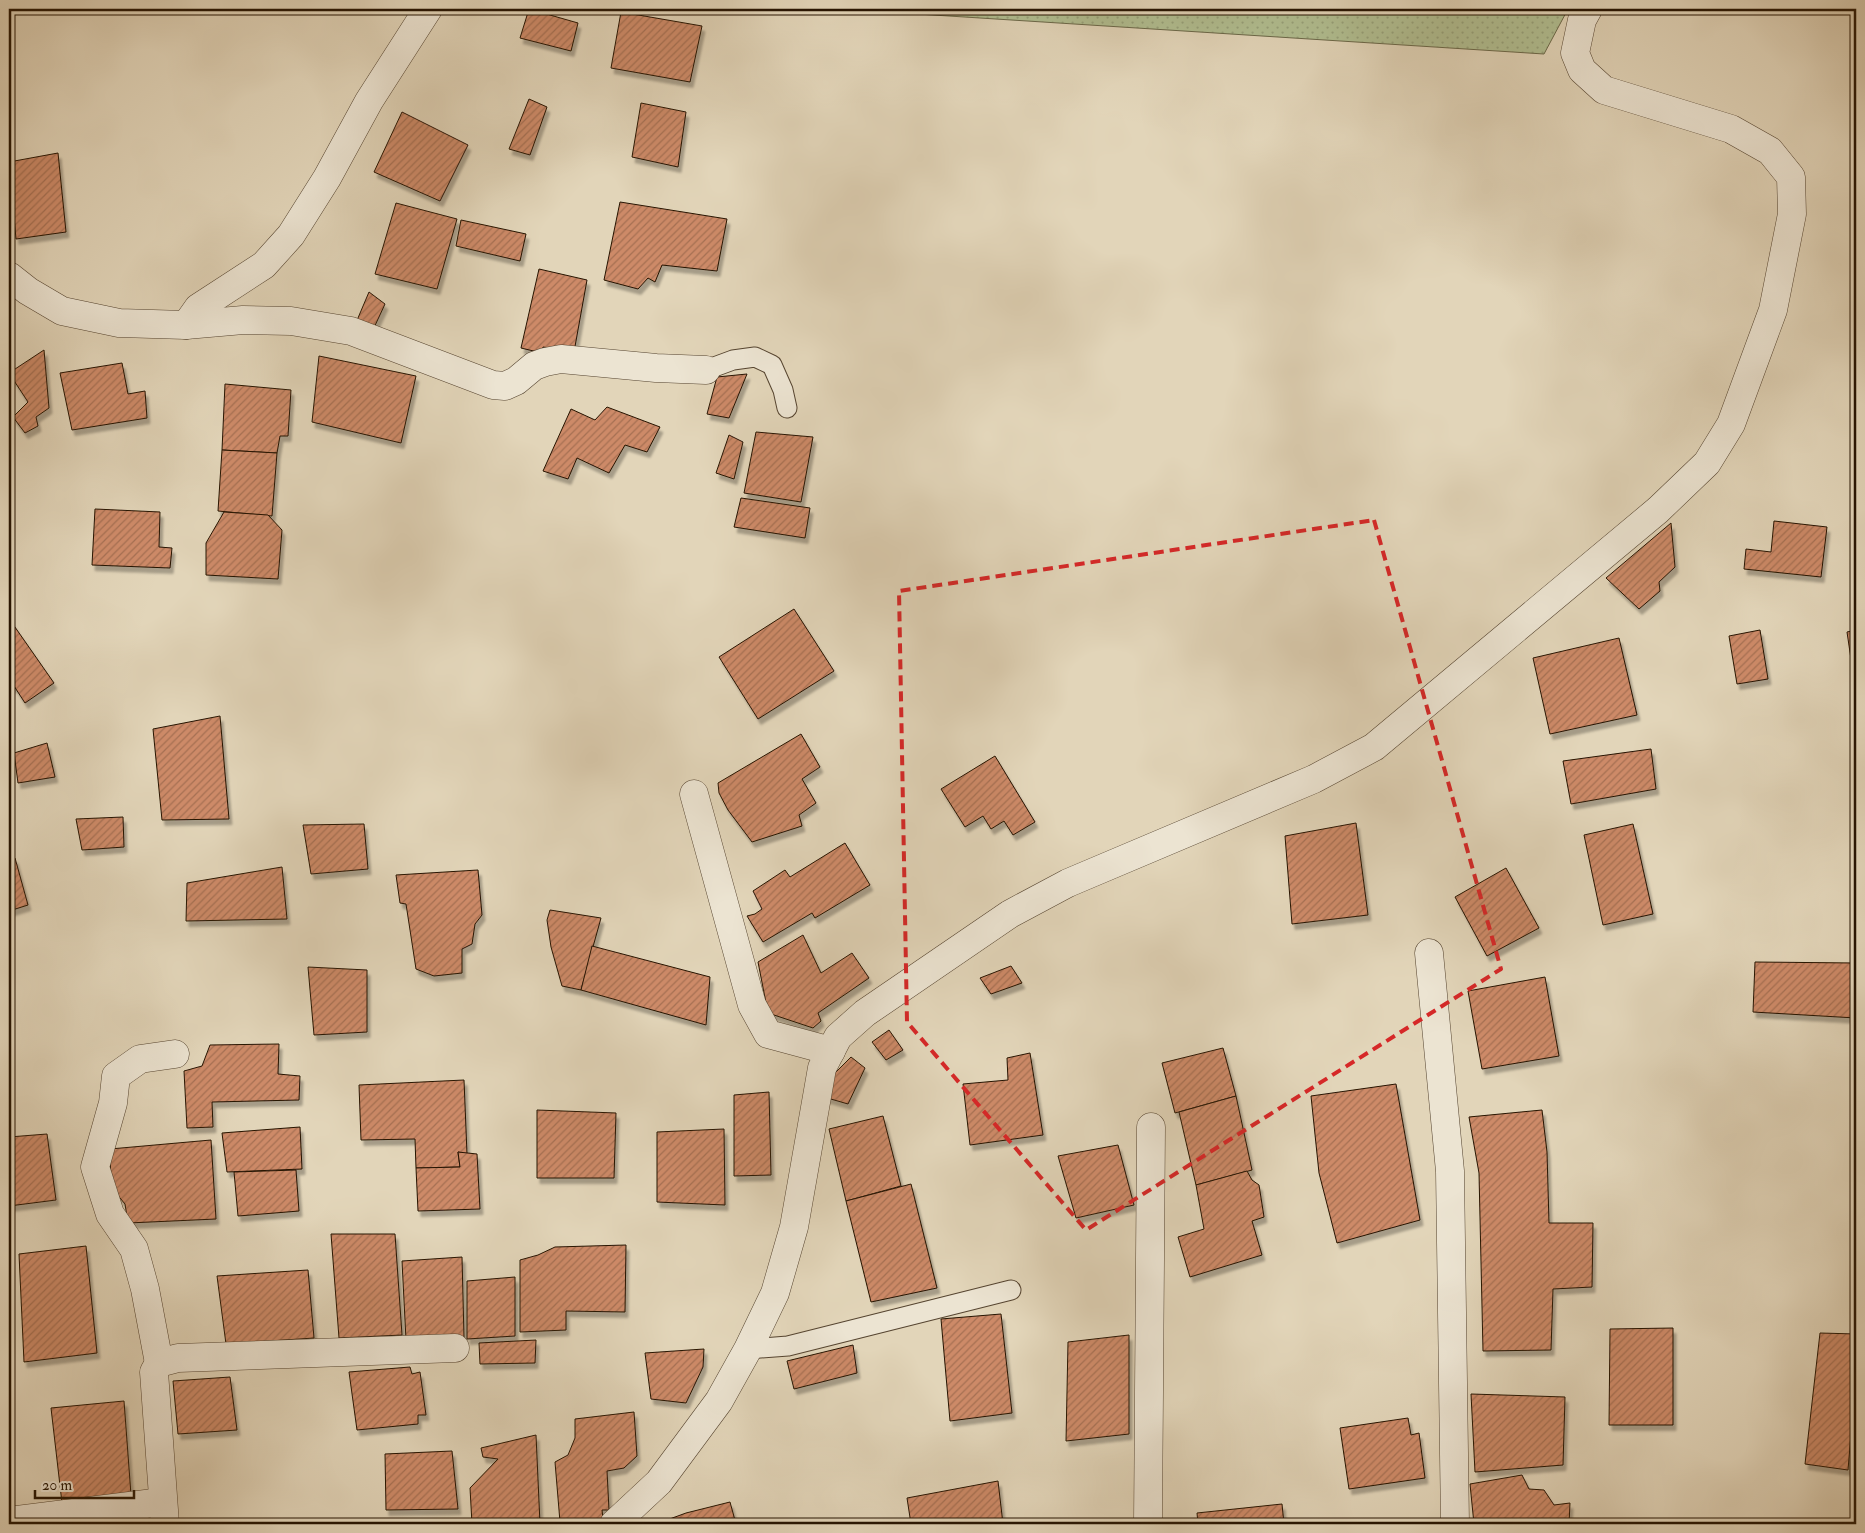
<svg xmlns="http://www.w3.org/2000/svg" width="1865" height="1533" font-family="'IM FELL Double Pica',serif">
<defs>
<pattern id="grass-dots" width="8" height="8" patternUnits="userSpaceOnUse" patternTransform="scale(1.25)"><rect width="8" height="8" fill="#b1be91"/><path d="M2 2h.1M6 6h.1" fill="none" stroke="#98a27b" stroke-width="1.8" stroke-linecap="round"/></pattern>
<pattern id="building-hatch" width="6" height="6" patternUnits="userSpaceOnUse" patternTransform="scale(1.25)"><rect width="6" height="6" fill="#cd8a68"/><path d="M-1 1l2-2M0 6l6-6M5 7l2-2" fill="none" stroke="#a67053"/></pattern>
<filter id="shadow"><feDropShadow dx="3" dy="5.5" stdDeviation="1" flood-color="#0004"/></filter>
</defs>
<rect width="100%" height="100%" fill="#e2d5b9"/>
<filter id="stains"><feTurbulence type="fractalNoise" baseFrequency=".004" numOctaves="4"/><feColorMatrix values="0 0 0 0 .2 0 0 0 0 .09 0 0 0 0 .02 0 0 0 .5 -.17"/></filter>
<radialGradient id="worn" r=".72"><stop offset=".6" stop-color="#630" stop-opacity="0"/><stop offset="1" stop-color="#630" stop-opacity=".3"/></radialGradient>
<polygon fill="url(#grass-dots)" stroke="#6c694a" points="839,9 1568,9 1544,54"/>
<g fill="url(#building-hatch)" stroke="#261402" filter="url(#shadow)">
<polygon points="529,9 578,23 571,51 520,38"/>
<polygon points="621,12 702,26 690,82 611,68"/>
<polygon points="529,99 547,107 530,155 509,149"/>
<polygon points="641,103 686,112 678,167 632,157"/>
<polygon points="402,112 468,145 440,201 374,172"/>
<polygon points="58,153 66,232 16,239 9,162"/>
<polygon points="620,202 727,219 717,271 662,265 655,282 648,278 638,289 604,280"/>
<polygon points="396,203 457,219 437,289 375,274"/>
<polygon points="461,220 526,234 520,261 456,246"/>
<polygon points="539,269 587,280 574,352 543,347 542,353 521,348"/>
<polygon points="369,292 385,304 372,332 355,325"/>
<polygon points="44,350 49,408 36,417 38,426 25,433 13,417 28,402 9,373"/>
<polygon points="319,356 416,376 401,443 312,422"/>
<polygon points="122,363 128,394 145,391 147,418 72,430 60,373"/>
<polygon points="747,374 729,418 707,414 717,377"/>
<polygon points="225,384 291,390 288,436 280,436 277,453 222,450"/>
<polygon points="607,407 660,427 647,452 625,445 609,473 577,458 568,479 543,471 571,409 595,420"/>
<polygon points="756,432 813,437 801,502 744,493"/>
<polygon points="729,435 743,442 734,479 716,473"/>
<polygon points="222,450 277,453 272,516 218,511"/>
<polygon points="741,498 810,508 805,538 734,527"/>
<polygon points="95,509 160,512 159,547 172,548 170,568 92,565"/>
<polygon points="224,512 268,515 282,530 278,579 206,575 206,543"/>
<polygon points="1774,521 1827,527 1821,577 1744,569 1746,549 1771,552"/>
<polygon points="1671,523 1675,567 1659,582 1660,591 1639,609 1606,578"/>
<polygon points="794,609 834,671 758,719 719,657"/>
<polygon points="10,620 54,683 25,703 14,686 9,689 9,621"/>
<polygon points="1760,630 1768,679 1737,684 1729,636"/>
<polygon points="1856,630 1856,693 1847,632"/>
<polygon points="1619,638 1637,715 1550,734 1533,658"/>
<polygon points="220,716 229,819 162,820 153,729"/>
<polygon points="801,734 820,767 802,779 816,803 799,815 802,826 752,842 728,810 719,793 718,783"/>
<polygon points="47,743 55,777 18,783 14,753"/>
<polygon points="1651,749 1656,789 1571,804 1563,761"/>
<polygon points="995,756 1035,822 1013,835 1004,821 991,829 983,816 965,827 941,789"/>
<polygon points="123,817 124,847 82,850 76,819"/>
<polygon points="1356,823 1368,915 1292,924 1285,836"/>
<polygon points="364,824 368,869 311,874 303,825"/>
<polygon points="1633,824 1653,914 1603,925 1584,835"/>
<polygon points="845,843 870,885 815,918 812,913 763,942 747,916 755,914 762,909 753,891 785,870 790,877"/>
<polygon points="15,858 28,905 9,911 9,859"/>
<polygon points="282,867 287,919 186,921 187,883"/>
<polygon points="1506,868 1539,928 1487,956 1455,897"/>
<polygon points="478,870 482,915 475,924 472,944 462,949 462,973 434,976 416,969 406,904 400,903 396,875"/>
<polygon points="550,910 601,918 581,990 562,986 551,947 547,920"/>
<polygon points="803,935 821,973 852,953 869,978 818,1013 821,1021 813,1028 768,1013 758,962"/>
<polygon points="592,946 710,977 706,1025 581,990"/>
<polygon points="1856,960 1856,1018 1753,1012 1755,962 1855,963"/>
<polygon points="1011,966 1022,983 991,994 980,978"/>
<polygon points="308,967 367,970 367,1032 314,1035"/>
<polygon points="1545,977 1559,1056 1482,1069 1468,991"/>
<polygon points="889,1030 903,1050 886,1060 872,1042"/>
<polygon points="279,1044 278,1074 300,1076 299,1100 212,1102 213,1127 187,1128 184,1071 202,1066 210,1045"/>
<polygon points="1223,1048 1236,1096 1175,1113 1162,1063"/>
<polygon points="1030,1053 1043,1135 970,1145 963,1084 1008,1080 1007,1058"/>
<polygon points="851,1057 865,1068 848,1104 824,1097 835,1073"/>
<polygon points="464,1080 467,1154 458,1152 460,1167 416,1168 415,1139 361,1140 359,1085"/>
<polygon points="1396,1084 1420,1220 1337,1243 1319,1173 1311,1096"/>
<polygon points="769,1092 771,1175 734,1176 734,1095"/>
<polygon points="1236,1096 1252,1170 1196,1185 1179,1112"/>
<polygon points="537,1110 616,1113 614,1178 537,1178"/>
<polygon points="1542,1110 1547,1152 1549,1223 1593,1223 1592,1287 1553,1289 1551,1350 1483,1351 1479,1173 1469,1117"/>
<polygon points="883,1116 901,1186 846,1201 829,1129"/>
<polygon points="300,1127 302,1169 227,1172 222,1133"/>
<polygon points="724,1129 725,1205 657,1202 657,1132"/>
<polygon points="47,1134 56,1200 9,1206 9,1137"/>
<polygon points="211,1140 216,1219 128,1223 125,1204 111,1187 110,1149"/>
<polygon points="1118,1145 1134,1205 1076,1218 1058,1156"/>
<polygon points="458,1152 477,1154 480,1209 418,1211 416,1168 460,1167"/>
<polygon points="296,1170 299,1211 238,1216 234,1172"/>
<polygon points="1247,1171 1252,1180 1259,1185 1264,1217 1252,1221 1262,1255 1190,1277 1178,1237 1204,1229 1196,1185"/>
<polygon points="911,1184 937,1288 871,1302 846,1201"/>
<polygon points="331,1234 395,1234 402,1335 339,1338"/>
<polygon points="626,1245 625,1312 566,1311 566,1330 520,1332 520,1260 538,1255 555,1247"/>
<polygon points="86,1246 97,1353 24,1362 19,1254"/>
<polygon points="462,1257 464,1338 406,1340 402,1261"/>
<polygon points="308,1270 314,1338 226,1344 217,1276"/>
<polygon points="515,1277 515,1336 467,1339 467,1281"/>
<polygon points="1001,1314 1012,1413 950,1421 941,1319"/>
<polygon points="1673,1328 1673,1425 1609,1425 1610,1329"/>
<polygon points="1820,1333 1856,1334 1856,1373 1848,1470 1805,1464"/>
<polygon points="1129,1335 1129,1434 1066,1441 1068,1342"/>
<polygon points="536,1340 535,1363 480,1364 479,1343"/>
<polygon points="853,1345 857,1373 794,1389 787,1361"/>
<polygon points="704,1349 703,1367 686,1403 651,1399 645,1353"/>
<polygon points="410,1367 412,1374 420,1372 426,1415 418,1415 418,1424 357,1430 349,1372"/>
<polygon points="230,1377 237,1430 178,1434 173,1381"/>
<polygon points="1471,1394 1565,1397 1563,1465 1475,1472"/>
<polygon points="124,1401 131,1495 62,1503 51,1408"/>
<polygon points="634,1412 637,1456 624,1468 607,1471 609,1510 602,1510 603,1519 560,1522 555,1462 568,1455 575,1438 575,1419"/>
<polygon points="1408,1418 1411,1435 1419,1433 1425,1478 1349,1489 1340,1428"/>
<polygon points="536,1435 540,1524 472,1524 470,1488 498,1459 483,1457 481,1448"/>
<polygon points="452,1451 458,1509 386,1510 385,1454"/>
<polygon points="1522,1475 1529,1489 1544,1490 1554,1505 1570,1503 1569,1524 1474,1524 1470,1484"/>
<polygon points="998,1481 1003,1524 911,1524 907,1498"/>
<polygon points="730,1502 736,1524 656,1524 686,1513"/>
<polygon points="1282,1504 1284,1524 1198,1524 1197,1513"/>
<polygon points="389,1519 389,1524 341,1524 340,1520"/>
</g>
<g fill="none" stroke-linecap="round" stroke-linejoin="round">
<defs>
<g id="service">
<polyline points="706,370 733,360 755,357 772,365 783,390 787,408"/>
<polyline points="748,1349 788,1346 1011,1290"/>
</g>
<g id="minor">
<polyline points="9,276 28,291 62,311 119,323 186,325 243,320 291,321 351,331 493,385 505,386 516,381 534,366 545,362 561,359 656,368 706,370"/>
<polyline points="186,325 198,308 264,265 291,235 327,178 369,101 428,9"/>
<polyline points="694,794 752,1005 768,1034 831,1051"/>
<polyline points="1429,953 1450,1171 1455,1524"/>
<polyline points="159,1363 145,1289 134,1249 110,1214 95,1167 113,1103 116,1076 140,1059 175,1054"/>
<polyline points="9,1521 162,1502"/>
<polyline points="165,1524 154,1372 159,1363 178,1358 455,1348"/>
<polyline points="614,1524 659,1482 719,1401 748,1349 775,1293 794,1227 822,1068 838,1037 865,1013 1010,914 1068,883 1314,779 1374,747 1658,510 1707,463 1731,424 1773,310 1792,214 1791,177 1770,151 1731,129 1604,90 1582,70 1575,53 1582,20 1588,9"/>
<polyline points="1148,1524 1151,1127"/>
</g>
</defs>
<use href="#service" stroke="#554430" stroke-width="21"/>
<use href="#minor" stroke="#554430" stroke-width="29"/>
<use href="#service" stroke="#ece4d2" stroke-width="19"/>
<use href="#minor" stroke="#ece4d2" stroke-width="28"/>
</g>
<path fill="none" stroke="#d62828" stroke-width="4" stroke-dasharray="10 6" stroke-linejoin="round" d="M 1374,520 L 1501,969 L 1086,1230 L 907,1022 L 899,591 Z"/>
<rect width="1865" height="1533" fill="none" stroke="#e2d5b9" stroke-width="30"/>
<rect x="10" y="10" width="1845" height="1513" fill="none" stroke="#261402" stroke-width="2.5"/>
<rect x="15" y="15" width="1835" height="1503" fill="none" stroke="#261402"/>
<path d="M35 1490v8h99v-8" fill="none" stroke="#261402" stroke-width="2.5"/>
<text x="42" y="1490" font-size="15" fill="#261402" stroke="#ece4d2" stroke-width="4" paint-order="stroke">20 m</text>
<rect width="100%" height="100%" filter="url(#stains)"/>
<rect width="100%" height="100%" fill="url(#worn)"/>
</svg>
